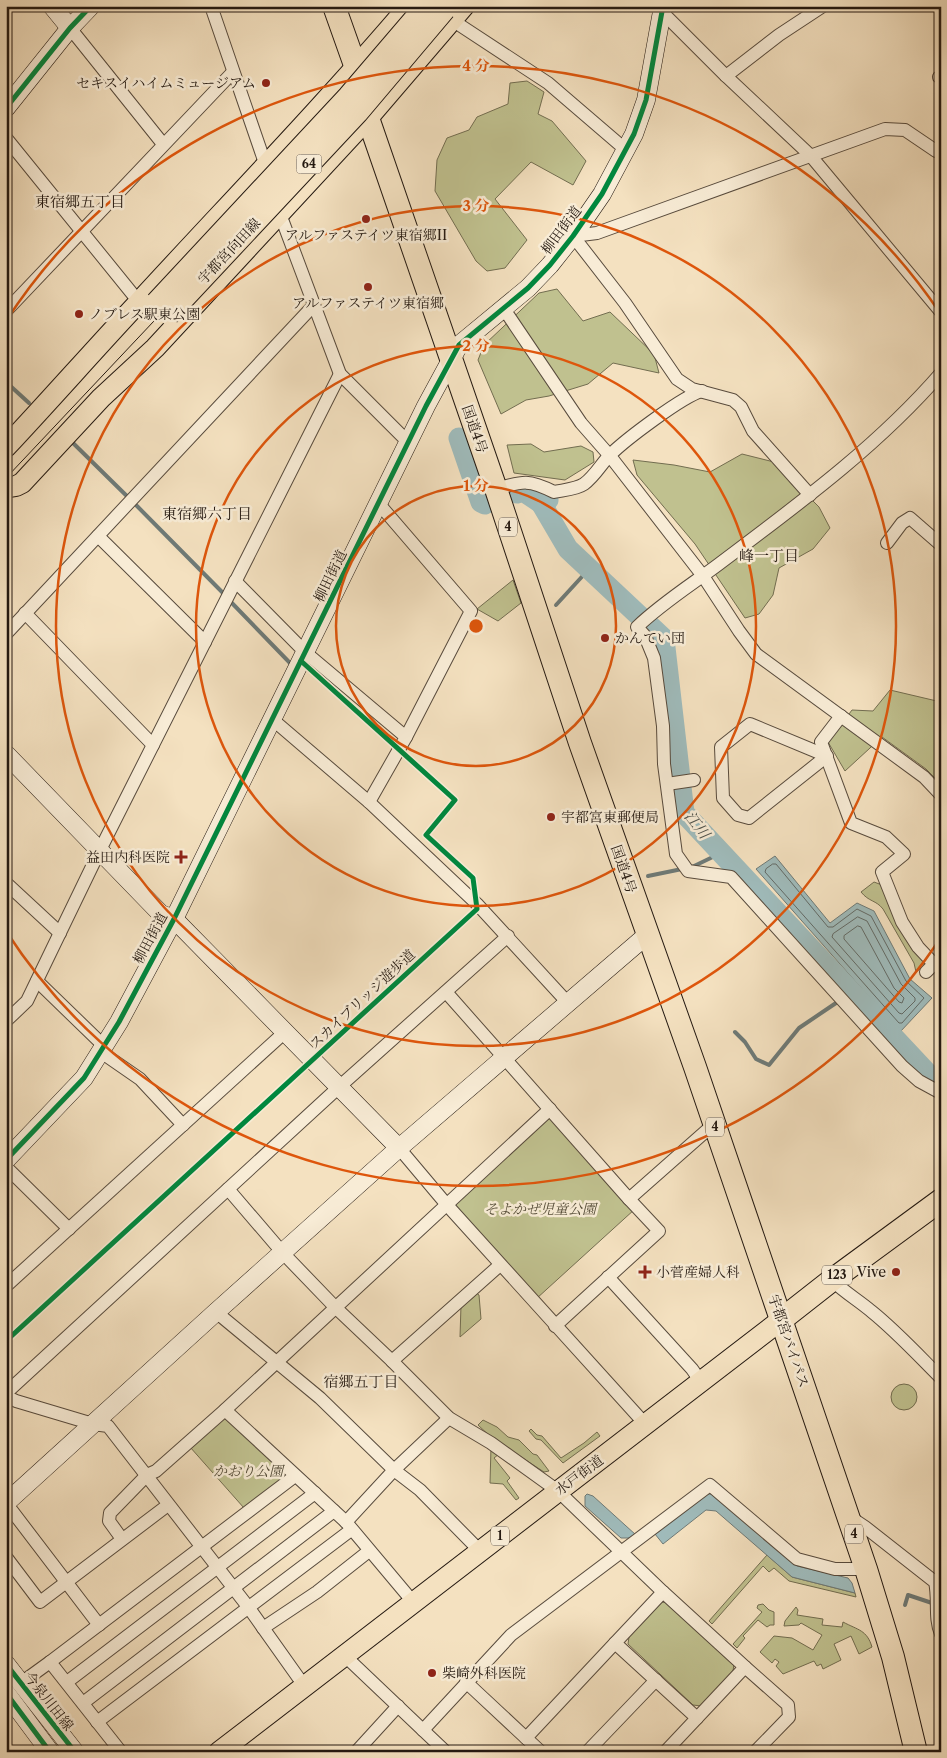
<svg xmlns="http://www.w3.org/2000/svg" width="947" height="1758" font-family="'Libre Caslon Text','Noto Serif JP',serif">
<rect width="100%" height="100%" fill="#f4e1c0"/>
<filter id="stains"><feTurbulence type="fractalNoise" baseFrequency=".004" numOctaves="4"/><feColorMatrix values="0 0 0 0 .2 0 0 0 0 .09 0 0 0 0 .02 0 0 0 .5 -.17"/></filter>
<radialGradient id="worn" r=".72"><stop offset=".6" stop-color="#630" stop-opacity="0"/><stop offset="1" stop-color="#630" stop-opacity=".3"/></radialGradient>
<g fill="#c0c18f" stroke="#726d50">
<polygon points="527,81 544,92 538,114 552,121 586,161 573,185 531,162 495,199 527,240 505,268 487,271 476,261 435,191 437,160 447,138 469,130 477,117 508,104 510,83"/>
<polygon points="557,289 583,321 610,312 654,354 659,373 613,363 588,384 549,396 526,400 501,414 478,360 484,345 539,293"/>
<polygon points="531,444 544,452 581,446 593,452 594,462 565,480 514,473 507,445"/>
<polygon points="742,454 774,462 819,507 830,528 813,549 779,568 773,595 759,614 745,618 695,544 637,475 633,460 674,465 710,472"/>
<polygon points="513,580 521,603 498,621 477,609"/>
<polygon points="890,690 941,702 941,784 926,769 882,737 845,771 828,742 852,710 873,711"/>
<path d="M 874,882 L 882,885 L 924,961 L 924,966 L 916,972 L 914,963 L 883,909 C 876,900 869,902 861,892 Z"/>
<polygon points="551,1114 635,1209 536,1299 452,1206"/>
<polygon points="475,1292 479,1295 481,1319 460,1337 461,1305"/>
<circle cx="904" cy="1397" r="13"/>
<polygon points="228,1416 287,1472 287,1476 244,1508 190,1447 223,1417"/>
<polygon points="483,1420 497,1427 508,1437 519,1440 533,1454 537,1455 549,1471 544,1472 492,1438 478,1425"/>
<polygon points="531,1429 537,1435 542,1436 561,1458 584,1443 597,1432 600,1436 563,1463 541,1440 536,1439 529,1431"/>
<polygon points="491,1447 499,1454 494,1458 510,1478 507,1481 519,1498 516,1500 503,1484 490,1483"/>
<polygon points="767,1555 792,1577 855,1593 856,1597 789,1581 774,1568 769,1572 763,1566 712,1624 709,1621"/>
<polygon points="661,1602 669,1603 734,1664 733,1671 701,1706 693,1705 628,1644 629,1637"/>
<polygon points="763,1604 769,1610 774,1612 774,1625 770,1625 767,1627 758,1620 743,1636 745,1638 737,1648 733,1644 762,1612 757,1608 758,1605"/>
<path d="M 796,1607 L 798,1610 L 797,1615 L 823,1619 L 822,1625 L 842,1627 L 843,1622 C 858,1630 867,1630 872,1647 L 859,1654 L 851,1636 L 834,1644 L 841,1660 L 823,1669 L 821,1664 L 817,1666 L 814,1661 L 783,1674 L 776,1666 L 779,1662 L 775,1659 L 772,1663 L 760,1652 L 774,1636 L 792,1638 L 813,1650 L 822,1635 L 801,1623 L 799,1625 L 784,1626 L 785,1621 Z"/>
</g>
<g fill="#9fbbbb" stroke="#6e7a77">
<polygon points="775,856 830,923 857,903 874,911 910,979 932,998 900,1032 756,869"/>
<polygon points="587,1494 593,1496 636,1535 631,1538 621,1538 585,1506 585,1496"/>
<polygon points="708,1494 716,1494 797,1566 848,1578 852,1583 855,1593 792,1577 716,1511 706,1510 663,1544 655,1534"/>
</g>
<g fill="none" stroke-linecap="round" stroke-linejoin="round">
<g stroke="#626a66" stroke-width="1">
<polygon points="773,864 776,864 828,927 833,927 857,909 871,916 906,981 924,998 902,1023 899,1023 765,872 766,869"/>
<polygon points="858,917 867,921 901,984 915,998 915,1001 902,1014 899,1013 832,937 833,934"/>
<polygon points="858,926 861,927 894,988 904,998 902,1003 899,1002 844,939 844,936"/>
</g>
<g stroke="#6e7a77" stroke-width="4">
<polyline points="6,382 29,403"/>
<polyline points="73,443 138,507 225,595"/>
<polyline points="230,601 290,663"/>
<polyline points="556,605 589,569"/>
<polyline points="690,868 721,853"/>
<polyline points="648,876 682,869"/>
<polyline points="846,996 852,992"/>
<polyline points="735,1032 745,1042 756,1059 769,1065 799,1028 836,1003"/>
<polyline points="905,1605 908,1595 932,1603"/>
</g>
<g stroke="#9fbbbb" stroke-width="21">
<polyline points="459,438 481,502 485,504"/>
<polyline points="517,493 523,491 541,503"/>
<polyline points="548,500 541,503 568,549 664,639 684,813 929,1075 941,1080"/>
</g>
<defs>
<g id="street">
<polyline points="211,6 266,166"/>
<polyline points="662,12 726,76 810,155 941,312"/>
<polyline points="452,20 548,83 626,150"/>
<polyline points="70,28 163,144"/>
<polyline points="726,76 779,35 823,6"/>
<polyline points="939,77 941,76"/>
<polyline points="6,138 139,302"/>
<polyline points="280,214 340,374 409,443"/>
<polyline points="573,236 597,233 885,129 905,130 936,151 941,150"/>
<polyline points="573,236 625,303 677,379 692,389 733,400 741,407 753,431 810,495"/>
<polyline points="504,309 581,423 610,456 703,576 739,631 756,654 924,777 941,795"/>
<polyline points="6,311 233,72"/>
<path d="M 941,373 C 877,447 796,506 719,564 C 691,585 662,603 637,627 L 645,636 L 654,658 L 663,726 L 664,764 L 676,854 L 688,871 L 731,877 L 902,1066 L 919,1081 L 941,1093"/>
<path d="M 496,489 C 523,481 529,479 554,492 C 563,490 577,489 584,484 C 595,476 601,464 610,455 C 625,440 683,396 702,391"/>
<polyline points="379,504 471,611 406,737"/>
<polyline points="98,536 205,642"/>
<polyline points="887,543 902,523 910,518 941,545"/>
<polyline points="235,581 305,652 406,737 369,802"/>
<polyline points="25,613 153,745"/>
<polyline points="6,634 314,305"/>
<polyline points="841,716 821,742 851,823 886,837 904,854 882,872 902,922 918,947 934,964 926,972"/>
<polyline points="272,719 369,802 477,904 568,1003"/>
<polygon points="750,724 827,756 749,818 738,815 723,798 721,747"/>
<polyline points="667,784 694,780"/>
<polyline points="6,883 60,933"/>
<polyline points="37,981 104,1046"/>
<polyline points="446,992 629,1199 714,1124"/>
<polyline points="6,1021 27,1001 100,850 340,374"/>
<polyline points="101,1052 140,1079 183,1125"/>
<polyline points="399,1148 447,1205 646,1425"/>
<polyline points="6,1167 69,1229"/>
<polyline points="228,1189 282,1252 335,1307 392,1361 449,1418 491,1443 558,1491 663,1592"/>
<polyline points="608,1277 692,1369 701,1382"/>
<path d="M 832,1280 C 844,1292 858,1300 871,1311 C 896,1331 918,1355 941,1378"/>
<polyline points="6,1286 285,1032"/>
<polyline points="216,1312 320,1398 394,1470 346,1522"/>
<polyline points="555,1326 659,1231 629,1199"/>
<polyline points="392,1361 500,1265"/>
<polyline points="6,1393 339,1087 508,936"/>
<polyline points="6,1396 16,1401 93,1424 108,1426 249,1608 305,1687"/>
<polyline points="225,1410 346,1522 414,1603"/>
<polyline points="449,1418 394,1470 420,1490 480,1551"/>
<polyline points="6,1503 99,1625"/>
<path d="M 850,1517 L 865,1527 L 935,1582 C 939,1599 934,1618 941,1634"/>
<polyline points="122,1539 109,1521 110,1513 147,1475 156,1471 225,1410 550,1109"/>
<polyline points="6,1557 40,1602 168,1505"/>
<polyline points="263,1628 317,1592 369,1551"/>
<polyline points="345,1656 446,1752"/>
<polyline points="67,1682 315,1493"/>
<polyline points="466,1682 541,1752"/>
<polyline points="21,1683 50,1662"/>
<polyline points="83,1703 334,1511"/>
<polyline points="697,1718 615,1643 663,1592 745,1667"/>
<polyline points="97,1722 351,1530"/>
<polyline points="423,1730 511,1635 710,1485 797,1559 835,1569 866,1569"/>
<polyline points="526,1738 615,1643"/>
<polyline points="121,1752 50,1662 295,1476"/>
<polyline points="356,1752 398,1706"/>
<polyline points="587,1752 656,1680"/>
<polyline points="665,1752 745,1667 788,1705 789,1717 755,1752"/>
</g>
<g id="secondary">
<polyline points="52,6 70,28"/>
<polyline points="6,108 70,28 91,6"/>
<polyline points="6,754 161,914 174,919 399,1148"/>
<polyline points="6,1160 84,1078 119,1022 174,919 426,406 459,345 528,288 550,265 573,236 602,194 634,134 646,100 663,6"/>
<polyline points="6,1503 216,1312 399,1148 647,935"/>
<polyline points="6,1664 75,1752"/>
<polyline points="6,1693 50,1752"/>
</g>
<g id="primary">
<path d="M 6,447 C 51,399 94,350 139,302 C 229,204 322,108 409,6"/>
<polyline points="10,487 16,486 22,483 101,398 155,348 368,118 464,6"/>
<polyline points="219,1752 781,1320"/>
</g>
<g id="highway">
<polyline points="334,6 356,68 368,118 496,489 580,743 695,1067 866,1569 893,1657 916,1752"/>
<polyline points="781,1320 832,1280 941,1200"/>
</g>
</defs>
<use href="#street" stroke="#584b3d" stroke-width="14"/>
<use href="#secondary" stroke="#241911" stroke-width="19"/>
<use href="#primary" stroke="#241911" stroke-width="22"/>
<use href="#highway" stroke="#241911" stroke-width="24"/>
<use href="#street" stroke="#f8ecd6" stroke-width="12"/>
<use href="#secondary" stroke="#f8ecd6" stroke-width="18"/>
<use href="#primary" stroke="#f4e1c0" stroke-width="20"/>
<use href="#highway" stroke="#f4e1c0" stroke-width="22"/>
<polyline stroke="#241911" stroke-width="1" points="6,478 302,164 398,57 442,6"/>
<defs>
<g id="primary-bridge">
<polyline points="156,302 348,96 425,6"/>
<polyline points="169,315 358,113 445,10"/>
</g>
</defs>
<use href="#primary-bridge" stroke="#241911" stroke-width="22" stroke-linecap="butt"/>
<use href="#primary-bridge" stroke="#f4e1c0" stroke-width="20"/>
<defs>
<g id="cycleway">
<polyline points="6,108 70,28 91,6"/>
<polyline points="6,1160 84,1078 119,1022 174,919 426,406 459,345 528,288 550,265 573,236 602,194 634,134 646,100 663,6"/>
<polyline points="6,1341 477,909 473,878 426,835 455,800 301,661"/>
<polyline points="6,1664 75,1752"/>
<polyline points="6,1693 50,1752"/>
</g>
</defs>
<use href="#cycleway" stroke="#f8ecd6" stroke-width="8"/>
<use href="#cycleway" stroke="#00873e" stroke-width="5"/>
</g>
<g fill="none" stroke="#de560c" stroke-width="2.5">
<circle cx="476" cy="626" r="140"/>
<circle cx="476" cy="626" r="280"/>
<circle cx="476" cy="626" r="420"/>
<path d="M940 939A560 560 0 0 1 6 931M6 321A560 560 0 0 1 940 313"/>
</g>
<g fill="#8f2418" stroke="#f8ecd6" stroke-width="2">
<circle cx="266" cy="83" r="5"/>
<circle cx="366" cy="219" r="5"/>
<circle cx="368" cy="287" r="5"/>
<circle cx="79" cy="314" r="5"/>
<circle cx="605" cy="638" r="5"/>
<circle cx="551" cy="817" r="5"/>
<path d="M178.5 849.5h5v5h5v5h-5v5h-5v-5h-5v-5h5z"/>
<path d="M642.5 1264.5h5v5h5v5h-5v5h-5v-5h-5v-5h5z"/>
<circle cx="896" cy="1272" r="5"/>
<circle cx="432" cy="1673" r="5"/>
</g>
<g text-anchor="middle" stroke-width="5" stroke-linejoin="round" paint-order="stroke">
<g fill="#f8ecd6" stroke="#64584c" stroke-width="1">
<rect x="296.5" y="154.5" width="25" height="19" rx="4"/>
<rect x="499" y="517.5" width="18" height="19" rx="4"/>
<rect x="706" y="1117.5" width="18" height="19" rx="4"/>
<rect x="822" y="1265.5" width="30" height="19" rx="4"/>
<rect x="845" y="1524.5" width="18" height="19" rx="4"/>
<rect x="491" y="1526.5" width="18" height="19" rx="4"/>
</g>
<g font-size="12" font-weight="bold" fill="#241911">
<text x="309" y="168">64</text>
<text x="508" y="531">4</text>
<text x="715" y="1131">4</text>
<text x="837" y="1279">123</text>
<text x="854" y="1538">4</text>
<text x="500" y="1540">1</text>
</g>
<g font-size="14" fill="#241911" stroke="#f8ecd6" text-anchor="start">
<text x="256" y="88" text-anchor="end">セキスイハイムミュージアム</text>
<text x="366" y="240" text-anchor="middle">アルファステイツ東宿郷II</text>
<text x="368" y="308" text-anchor="middle">アルファステイツ東宿郷</text>
<text x="89" y="319">ノブレス駅東公園</text>
<text x="615" y="643">かんてい団</text>
<text x="561" y="822">宇都宮東郵便局</text>
<text x="170" y="862" text-anchor="end">益田内科医院</text>
<text x="656" y="1277">小菅産婦人科</text>
<text x="886" y="1277" text-anchor="end">Vive</text>
<text x="442" y="1678">柴崎外科医院</text>
</g>
<g font-size="14" fill="#241911" stroke="#f8ecd6">
<text transform="translate(561 230) rotate(-53)" y="5">柳田街道</text>
<text transform="translate(229 251) rotate(-47)" y="5">宇都宮向田線</text>
<text transform="translate(475 429) rotate(71)" y="5">国道4号</text>
<text transform="translate(330 576) rotate(-64)" y="5">柳田街道</text>
<text transform="translate(624 869) rotate(71)" y="5">国道4号</text>
<text transform="translate(150 938) rotate(-62)" y="5">柳田街道</text>
<text transform="translate(362 999) rotate(-43)" y="5">スカイブリッジ遊歩道</text>
<text transform="translate(789 1341) rotate(71)" y="5">宇都宮バイパス</text>
<text transform="translate(579 1475) rotate(-37)" y="5">水戸街道</text>
<text transform="translate(49 1701) rotate(52)" y="5">今泉川田線</text>
</g>
<g font-size="14" font-style="italic" fill="#534b37" stroke="#f8ecd6">
<text x="540" y="1214">そよかぜ児童公園</text>
<text x="248" y="1476">かおり公園</text>
</g>
<g font-size="15" fill="#241911" stroke="#f8ecd6">
<text x="80" y="207">東宿郷五丁目</text>
<text x="207" y="519">東宿郷六丁目</text>
<text x="769" y="561">峰一丁目</text>
<text x="361" y="1387">宿郷五丁目</text>
</g>
<g font-size="15" font-style="italic" fill="#4f524c" stroke="#f8ecd6">
<text transform="translate(697 825) rotate(52)" y="5">江川</text>
</g>
</g>
<circle cx="476" cy="626" r="8" fill="#de560c" stroke="#f8ecd6" stroke-width="2.5"/>
<g font-size="15" text-anchor="middle" font-weight="bold" fill="#de560c" stroke="#f8ecd6" stroke-width="5" stroke-linejoin="round" paint-order="stroke">
<text x="476" y="71">4 分</text>
<text x="476" y="211">3 分</text>
<text x="476" y="351">2 分</text>
<text x="476" y="491">1 分</text>
</g>
<rect width="947" height="1758" fill="none" stroke="#f4e1c0" stroke-width="25"/>
<rect x="8" y="8" width="932" height="1743" fill="none" stroke="#241911" stroke-width="2.5"/>
<rect x="12" y="12" width="922" height="1733" fill="none" stroke="#241911"/>
<rect width="100%" height="100%" filter="url(#stains)"/>
<rect width="100%" height="100%" fill="url(#worn)"/>
</svg>
